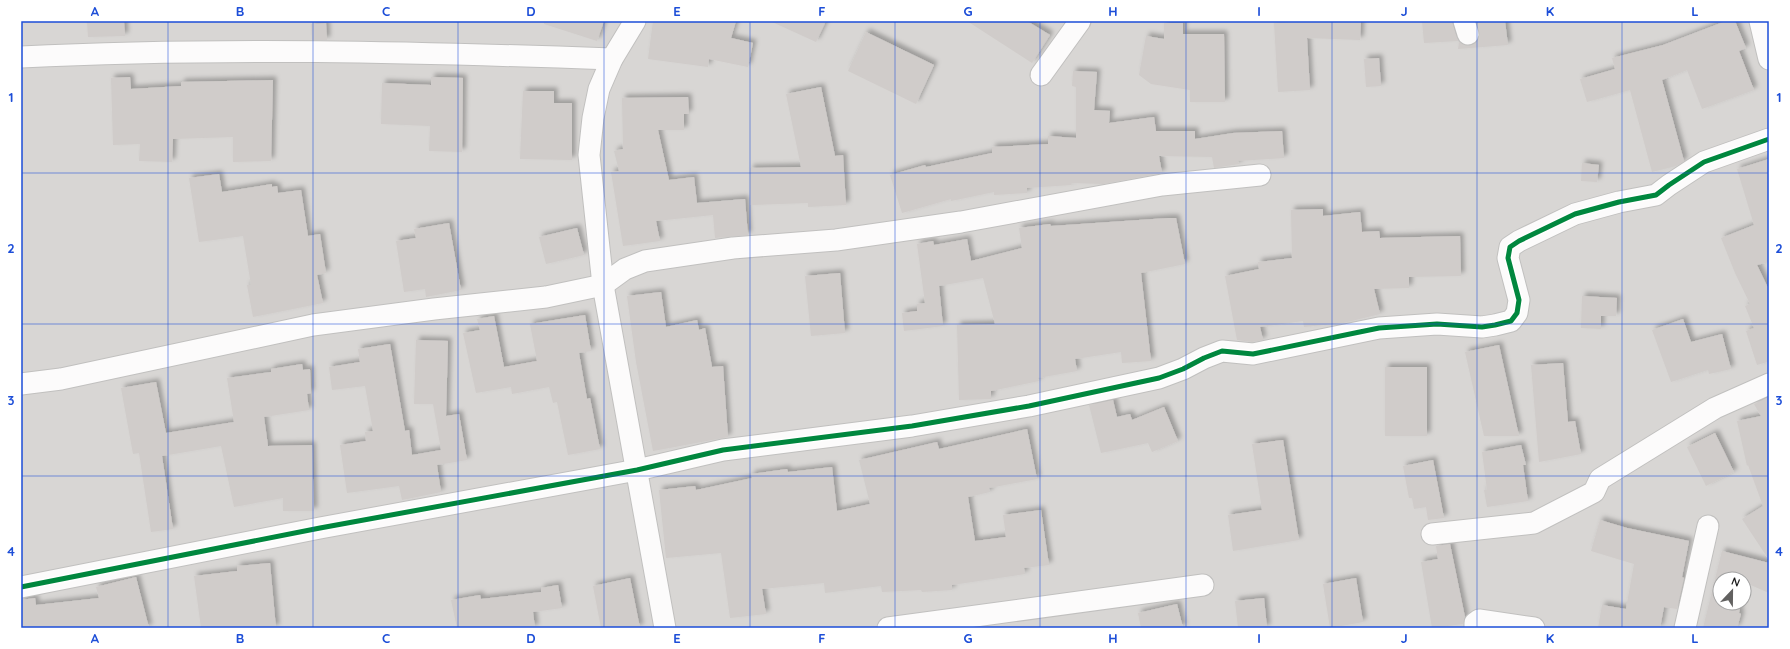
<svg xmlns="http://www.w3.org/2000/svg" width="1790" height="649" font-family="Quicksand,sans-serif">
<defs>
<filter id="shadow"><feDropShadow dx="3.5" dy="-3.5" stdDeviation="2" flood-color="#0004"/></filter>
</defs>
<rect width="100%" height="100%" fill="#e9e6e3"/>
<path fill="#d8d6d4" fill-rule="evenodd" d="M 21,21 L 1769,21 L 1769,628 L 21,628 ZM 1720,579 L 1744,579 L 1744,603 L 1720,603 Z"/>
<g fill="#d0ccca" filter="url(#shadow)">
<polygon points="87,21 124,21 125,36 88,37"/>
<polygon points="544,21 604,21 597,41 544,24"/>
<polygon points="653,21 736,21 731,38 753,43 748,67 709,59 708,67 648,59"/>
<polygon points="770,21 826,21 816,42"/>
<polygon points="967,21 1027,21 1050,35 1032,63"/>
<polygon points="1302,21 1361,21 1360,40 1307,38 1310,90 1278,92 1274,23"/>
<polygon points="1422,21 1452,21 1458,41 1424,43"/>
<polygon points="1477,21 1505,21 1508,45 1458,49 1459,42 1466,46 1472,45 1477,42 1480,36"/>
<polygon points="1726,21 1735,21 1746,48 1739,51 1754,90 1702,109 1687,70 1662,80 1684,161 1676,166 1652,172 1630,90 1587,102 1580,79 1615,69 1612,58 1663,45"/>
<polygon points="326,23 327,40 312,40 311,24"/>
<polygon points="1164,23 1183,23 1183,34 1224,34 1225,102 1190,102 1190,90 1151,84 1139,75 1146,36 1164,39"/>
<polygon points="866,32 934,65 916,104 848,71"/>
<polygon points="1379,58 1381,86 1366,87 1364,59"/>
<polygon points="1073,71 1097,72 1094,110 1110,111 1109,123 1154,117 1156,131 1195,131 1195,139 1233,133 1282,131 1284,158 1238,161 1239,164 1214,168 1212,157 1159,156 1162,173 1103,184 1071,183 1071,185 1027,188 1027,193 994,195 994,192 951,201 951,199 902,213 890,175 925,165 926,167 992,153 992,147 1048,144 1048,136 1076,138 1076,87 1072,86"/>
<polygon points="130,77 131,89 181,86 181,82 273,80 271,161 233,162 233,137 173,139 172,162 139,161 140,144 113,145 111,78"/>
<polygon points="431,77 463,78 462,152 429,151 430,126 381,124 382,83 431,85"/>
<polygon points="821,87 835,156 843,155 846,205 808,207 808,203 750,205 750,168 801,167 786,94"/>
<polygon points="523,91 554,91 554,103 572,103 572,160 520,159"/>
<polygon points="688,97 689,114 684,114 684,130 658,130 669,180 694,177 697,203 745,199 748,235 715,238 713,215 656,221 660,241 623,246 611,172 619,171 614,151 623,149 622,98"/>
<polygon points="1769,159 1769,262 1757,265 1769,290 1769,364 1767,362 1757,365 1746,331 1754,328 1745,306 1750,304 1735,273 1721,238 1754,225 1737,169"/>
<polygon points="1582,163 1599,165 1597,182 1581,181"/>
<polygon points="219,174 222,192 272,184 272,187 277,186 278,193 301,190 308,236 320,234 326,273 317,275 323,303 253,317 247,285 251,285 243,236 199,242 189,178"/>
<polygon points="1323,209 1323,216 1360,212 1362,232 1379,231 1380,238 1460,236 1461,276 1409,277 1409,288 1374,289 1380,314 1343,323 1304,327 1303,321 1260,327 1263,340 1252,342 1237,340 1225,276 1259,269 1258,262 1292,258 1291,210"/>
<polygon points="1168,218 1176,218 1185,264 1141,273 1151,361 1122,363 1121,352 1075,359 1077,371 1038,378 1039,381 991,391 991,399 959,400 957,325 995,324 983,278 939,286 943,326 904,331 902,313 917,311 917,304 925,303 917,244 933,241 934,245 967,239 971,261 1022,248 1019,228 1050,224 1051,226"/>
<polygon points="449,223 461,290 426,297 425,289 404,292 396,241 416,238 414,229"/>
<polygon points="577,228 584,255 546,264 539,237"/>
<polygon points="840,273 845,333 811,336 805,276"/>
<polygon points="661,292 666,327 697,320 699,330 705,328 712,367 723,366 728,437 653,451 636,362 627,296"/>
<polygon points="1582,296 1617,298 1616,316 1601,316 1601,329 1581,328"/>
<polygon points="585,315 591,351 579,353 587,399 590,398 600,449 568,455 557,402 553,403 549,387 512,394 511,387 476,393 463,333 480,330 477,319 494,316 504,367 537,361 530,324"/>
<polygon points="1683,319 1691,342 1722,334 1731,369 1709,374 1708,370 1671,382 1652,330"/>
<polygon points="416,340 448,341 446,416 459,414 467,460 437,465 441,492 402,500 399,486 347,493 340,445 366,441 365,432 373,431 365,386 332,390 329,367 360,362 358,349 390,344 405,431 409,430 412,455 441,450 433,404 414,404"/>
<polygon points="1499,345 1519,436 1484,436 1465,352"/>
<polygon points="1563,363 1568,422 1575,421 1581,454 1539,462 1531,365"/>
<polygon points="302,364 303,370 310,369 311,393 307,394 309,410 264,417 268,446 312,445 314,511 283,511 283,498 234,507 221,446 162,456 173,529 151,532 139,453 133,454 121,388 156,382 166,433 234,422 227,378 271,372 271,369"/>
<rect x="1385" y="367" width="42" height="69"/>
<polygon points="1769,397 1769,560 1742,519 1763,506 1748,465 1747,466 1737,421 1761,416 1754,404"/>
<polygon points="1113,400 1117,417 1130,414 1132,420 1164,407 1178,441 1152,452 1148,443 1101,453 1089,405"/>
<polygon points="1027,429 1037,479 989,488 990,492 968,497 975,541 1006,537 1003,515 1041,510 1049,565 1024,568 1025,574 952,585 952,590 922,592 921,590 882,592 881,586 825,593 824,583 762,589 766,614 730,618 721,553 666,558 659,490 695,486 696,490 752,478 751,474 787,469 788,472 832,467 837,511 870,504 859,460 937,442 939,449"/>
<polygon points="1715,433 1734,472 1706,486 1687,447"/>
<polygon points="1283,440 1299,540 1233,551 1228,515 1262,510 1252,444"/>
<polygon points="1521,445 1526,465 1523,465 1528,501 1487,507 1484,490 1487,490 1482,452"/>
<polygon points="1433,460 1444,518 1428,520 1426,507 1414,509 1412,498 1409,498 1403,466"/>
<polygon points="1600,520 1627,528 1689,541 1682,577 1684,578 1677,609 1664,607 1660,628 1598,628 1602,605 1626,609 1634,564 1591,551"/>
<polygon points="1450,544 1465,617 1463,624 1432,628 1421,562 1438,559 1436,546"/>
<polygon points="1722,551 1769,563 1769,593 1746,583 1744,592 1744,579 1720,579 1720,603 1741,603 1739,613 1741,614 1737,628 1703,628"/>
<polygon points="270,563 276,628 201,628 194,576 237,571 237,566"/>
<polygon points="136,577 149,628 21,628 21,600 35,598 36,605 99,598 96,587"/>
<polygon points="630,578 640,628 601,628 593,586"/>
<polygon points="1356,578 1363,622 1330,628 1323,584"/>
<polygon points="558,585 562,608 533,612 535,628 457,628 451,600 480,595 481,599 541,592 541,588"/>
<polygon points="1264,598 1267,628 1238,628 1235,601"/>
<polygon points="1177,604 1183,628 1141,628 1138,613"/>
</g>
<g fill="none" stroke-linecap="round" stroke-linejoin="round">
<defs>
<g id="street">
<polyline points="635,21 612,59 599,89 593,118 589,155 603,285 665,628"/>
<polyline points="1464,21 1468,34"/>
<polyline points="1760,21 1769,59"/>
<path d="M 21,57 C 218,47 415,52 612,59"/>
<polyline points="1041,75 1080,21"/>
<polyline points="21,384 61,379 313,325 434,309 546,297 603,285 625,269 645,261 733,248 836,240 961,222 1162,185 1260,175"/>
<polyline points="1432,534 1534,523 1594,492 1600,479 1715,408 1769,384"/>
<polyline points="21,587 320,528 637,470 723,450 912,426 1029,406 1159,378 1183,369 1204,358 1222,351 1253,354 1379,328 1437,324 1482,327 1495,325 1511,321 1517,313 1519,300 1508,258 1510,247 1519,241 1575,214 1619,202 1656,195 1669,185 1704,162 1769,139"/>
<polyline points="888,628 1203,585"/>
<polyline points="1475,628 1475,623 1479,620 1534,628"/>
<polyline points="1685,628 1708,526"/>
</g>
</defs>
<use href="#street" stroke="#c1c0bf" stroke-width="23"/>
<use href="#street" stroke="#fcfbfb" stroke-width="21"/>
<defs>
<polyline id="cycleway" points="21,587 320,528 637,470 723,450 912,426 1029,406 1159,378 1183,369 1204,358 1222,351 1253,354 1379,328 1437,324 1482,327 1495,325 1511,321 1517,313 1519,300 1508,258 1510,247 1519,241 1575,214 1619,202 1656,195 1669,185 1704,162 1769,139"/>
</defs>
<use href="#cycleway" stroke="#fff" stroke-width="8"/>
<use href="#cycleway" stroke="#00873e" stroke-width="5"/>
</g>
<path fill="none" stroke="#1d4ed8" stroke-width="1" stroke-opacity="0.55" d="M 168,21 L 168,628M 313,21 L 313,628M 458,21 L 458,628M 604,21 L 604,628M 750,21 L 750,628M 895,21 L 895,628M 1040,21 L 1040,628M 1186,21 L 1186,628M 1332,21 L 1332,628M 1477,21 L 1477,628M 1622,21 L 1622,628M 21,173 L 1769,173M 21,324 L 1769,324M 21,476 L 1769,476"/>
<rect width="1790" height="649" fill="none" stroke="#ffffff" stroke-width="44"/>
<g transform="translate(1732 591) rotate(22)"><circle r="19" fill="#ffffff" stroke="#a3a3a3"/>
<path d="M0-3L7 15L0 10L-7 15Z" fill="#626160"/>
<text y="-6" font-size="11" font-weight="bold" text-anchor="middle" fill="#1a1a1a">N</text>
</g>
<rect x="22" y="22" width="1746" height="605" fill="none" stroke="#1d4ed8" stroke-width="1.5"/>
<g font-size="13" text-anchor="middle" font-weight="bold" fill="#1d4ed8">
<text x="95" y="16">A</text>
<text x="240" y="16">B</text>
<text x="386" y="16">C</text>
<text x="531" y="16">D</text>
<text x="677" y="16">E</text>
<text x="822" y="16">F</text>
<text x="968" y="16">G</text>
<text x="1113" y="16">H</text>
<text x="1259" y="16">I</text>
<text x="1404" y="16">J</text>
<text x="1550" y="16">K</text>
<text x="1695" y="16">L</text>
<text x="11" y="102">1</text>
<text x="1779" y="102">1</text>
<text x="11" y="253">2</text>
<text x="1779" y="253">2</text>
<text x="11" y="405">3</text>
<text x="1779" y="405">3</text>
<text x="11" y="556">4</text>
<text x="1779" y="556">4</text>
<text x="95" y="643">A</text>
<text x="240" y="643">B</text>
<text x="386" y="643">C</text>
<text x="531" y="643">D</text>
<text x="677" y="643">E</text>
<text x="822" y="643">F</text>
<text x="968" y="643">G</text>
<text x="1113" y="643">H</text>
<text x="1259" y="643">I</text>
<text x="1404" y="643">J</text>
<text x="1550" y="643">K</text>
<text x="1695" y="643">L</text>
</g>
</svg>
